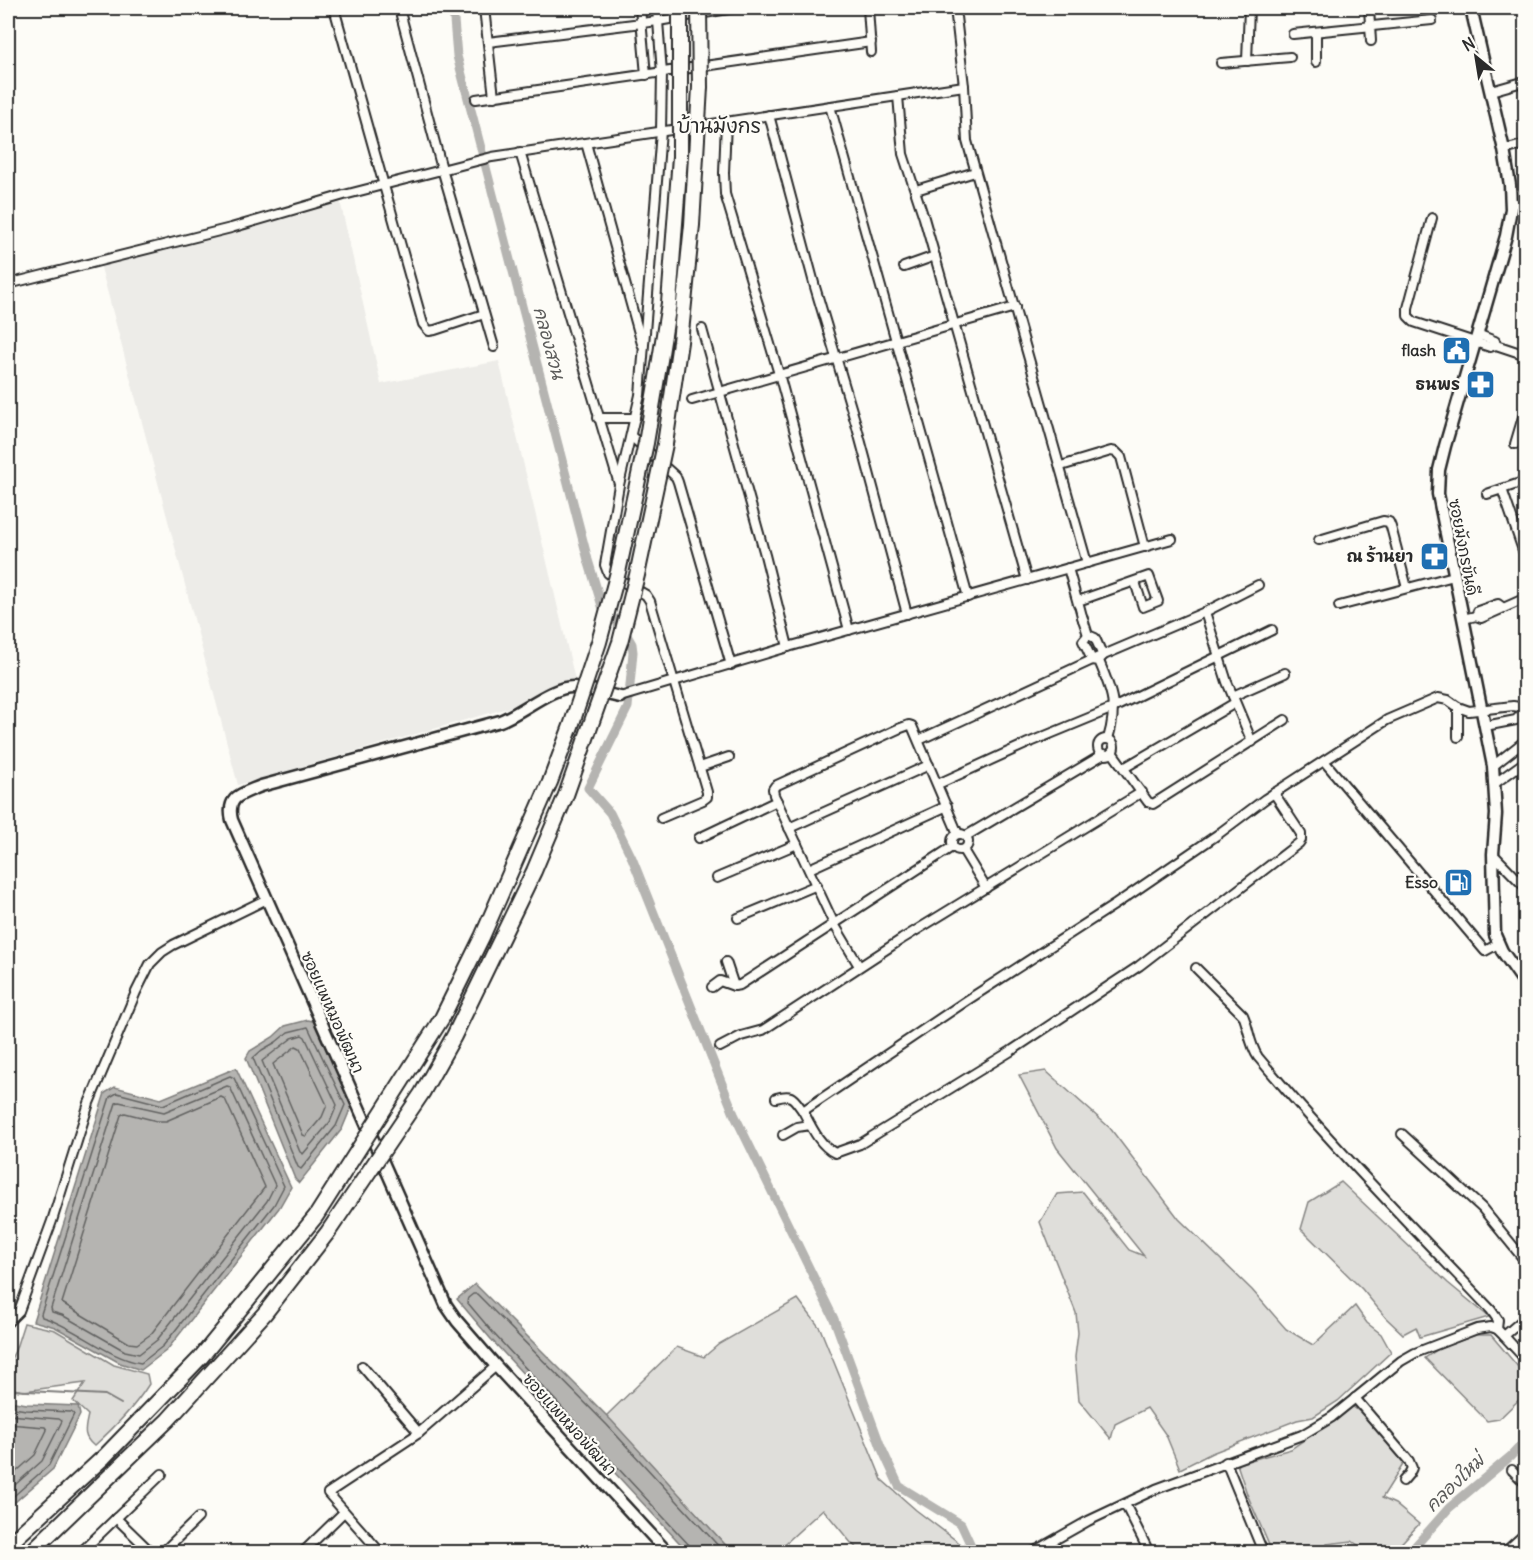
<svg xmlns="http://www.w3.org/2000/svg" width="1533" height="1560" font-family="Delius,'Playpen Sans Thai',sans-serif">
<rect width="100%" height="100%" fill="#fdfcf7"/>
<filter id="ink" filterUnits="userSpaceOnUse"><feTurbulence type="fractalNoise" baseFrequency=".0167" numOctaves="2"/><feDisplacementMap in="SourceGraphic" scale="12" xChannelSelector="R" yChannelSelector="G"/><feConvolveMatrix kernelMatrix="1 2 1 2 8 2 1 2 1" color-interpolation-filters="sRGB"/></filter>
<g filter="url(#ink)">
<polygon fill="#edece8" points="339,196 381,384 499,361 577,688 238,785 99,260"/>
<g fill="#dfdeda" stroke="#858482" stroke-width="1.5">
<polygon points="1046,1071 1110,1128 1179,1219 1252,1290 1286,1329 1313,1345 1355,1306 1367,1323 1381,1334 1391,1352 1338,1401 1313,1417 1297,1420 1212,1453 1180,1469 1166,1435 1147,1408 1115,1424 1111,1439 1079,1400 1075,1357 1078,1333 1076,1313 1040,1222 1057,1194 1083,1192 1129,1250 1144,1256 1057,1148 1019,1075"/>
<polygon points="1341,1182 1448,1283 1489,1317 1420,1337 1416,1327 1403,1334 1386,1318 1362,1289 1301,1229 1309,1202"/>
<polygon points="798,1299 820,1328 882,1480 916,1510 962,1545 964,1552 862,1552 852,1544 823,1509 776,1552 732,1552 606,1416 677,1347 704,1357 719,1344"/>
<path d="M 24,1323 L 55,1330 L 114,1365 L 147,1374 L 149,1384 C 134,1408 115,1427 94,1446 C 82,1436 85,1429 88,1415 L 73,1401 L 85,1383 L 24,1391 L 8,1388 L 8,1364 L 15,1351 Z"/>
<polygon points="1476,1335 1491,1335 1525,1375 1525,1394 1499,1419 1487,1421 1425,1358 1440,1348"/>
<polygon points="1349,1404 1378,1425 1404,1463 1382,1498 1395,1504 1419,1524 1393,1552 1368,1552 1352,1541 1327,1544 1325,1552 1272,1552 1247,1494 1237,1464 1291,1449 1327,1424"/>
</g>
<g fill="#b5b4b1" stroke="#7e7d7b" stroke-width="1.5">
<polygon points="308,1020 313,1021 352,1105 342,1129 299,1183 295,1179 246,1058 250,1051 273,1037 285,1026"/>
<polygon points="236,1068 291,1187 279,1208 167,1350 141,1370 120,1363 55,1327 33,1321 105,1093 115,1087 161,1099"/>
<polygon points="475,1284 612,1421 732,1552 688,1552 490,1338 457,1299"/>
<polygon points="8,1401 27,1404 78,1406 80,1415 53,1469 8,1508"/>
</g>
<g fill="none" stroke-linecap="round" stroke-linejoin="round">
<g stroke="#626261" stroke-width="1.5">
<polygon points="308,1027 345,1105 336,1126 301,1169 298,1167 253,1058 262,1050 276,1042 288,1032"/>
<polygon points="302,1035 305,1037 337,1105 330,1122 303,1154 300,1152 262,1061 292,1038"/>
<polygon points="296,1046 300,1048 327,1105 322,1117 306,1136 303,1135 273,1064"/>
<path d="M 230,1076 L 234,1078 L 284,1186 L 274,1205 L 163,1346 L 141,1363 C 109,1359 76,1327 42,1317 L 41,1314 L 110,1097 L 117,1093 L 163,1105 Z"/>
<polygon points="227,1086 230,1087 275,1185 267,1201 157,1340 139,1354 125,1351 62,1315 52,1312 51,1308 116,1103 119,1102 164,1112"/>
<polygon points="221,1097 225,1099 265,1187 151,1334 137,1344 129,1343 62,1303 121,1115 125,1113 157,1121 166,1121"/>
<polyline points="8,1407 26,1410 71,1412 74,1414 49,1465 8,1501"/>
<polyline points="8,1415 59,1419 62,1421 42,1461 8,1491"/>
<polyline points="8,1424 45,1427 47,1430 35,1455 8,1479"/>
<polyline points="692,1552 690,1546 494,1334 467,1302 468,1298 473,1294 477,1294 607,1425 724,1552"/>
</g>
<polyline stroke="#7e7d7b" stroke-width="2" points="8,1390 105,1395 121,1404"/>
<g stroke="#b5b4b1" stroke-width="9">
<polyline points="453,8 457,56 588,560 602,606 624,630 632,644 633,652 628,707 588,788 610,813 632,858 734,1114 834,1319 881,1447 899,1486 961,1524 974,1552"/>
<polyline points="1410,1552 1449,1508 1511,1456 1526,1440"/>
</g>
<defs>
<g id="street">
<polyline points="334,8 423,324 429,331 435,330 484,314"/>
<polyline points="399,8 442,169 494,347"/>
<polyline points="484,8 494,97"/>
<polyline points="640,8 646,75"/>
<polyline points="657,8 662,73 661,131 640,395 619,485 605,565 608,573 646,595 650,601 707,792 707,797 703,800 661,818"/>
<polyline points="868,8 871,52"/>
<polyline points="955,8 964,86 967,141 1087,563"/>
<polyline points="1369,8 1371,41"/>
<polyline points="1316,32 1316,62"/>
<polyline points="1293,34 1432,20"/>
<polyline points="488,42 658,21 734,8"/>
<polyline points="1247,61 1249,8"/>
<polyline points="1221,63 1290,57"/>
<polyline points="1491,91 1526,81"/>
<polyline points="898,96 903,154 924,218 1027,580"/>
<polyline points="476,99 871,42"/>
<polyline points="830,106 968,597"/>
<polyline points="769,115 815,287 856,424 907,614"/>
<polyline points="726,121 724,173 725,194 779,374 849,630"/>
<polyline points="586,143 642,344"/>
<polyline points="1504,150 1526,144"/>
<polyline points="520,152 619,484"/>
<polyline points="916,190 975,172"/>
<polyline points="1511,204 1526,202"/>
<polyline points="1432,218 1408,308 1408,316 1414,322 1490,347 1496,345 1526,355"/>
<polyline points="904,267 935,256"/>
<polyline points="8,284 231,228 344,195 492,157 964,86"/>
<polyline points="702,329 765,555 788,647"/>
<polyline points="1477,334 1495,341 1496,345"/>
<polyline points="692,400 1015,307"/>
<polyline points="598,418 635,418"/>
<polyline points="631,436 676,477 678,482 731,665"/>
<polyline points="1515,444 1526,407"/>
<polyline points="1061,466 1111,451 1116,452 1121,457 1145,547"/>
<polyline points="1502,489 1526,559"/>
<polyline points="1487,494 1526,481"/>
<polyline points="1319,540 1383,521 1389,522 1391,527 1407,588"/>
<polyline points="1068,568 1078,604"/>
<polyline points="1339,606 1454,576"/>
<polyline points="1205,612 1227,682 1252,742"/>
<polyline points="1082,616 1088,635 1095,638 1103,656 1100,659"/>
<polyline points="1476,616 1478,611 1498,604 1502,607"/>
<polyline points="1463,619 1476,616 1481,618 1526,598"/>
<polyline points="1083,620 1078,601 1149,576 1158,601 1143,607 1135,582"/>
<path d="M 1088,635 L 1083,641 L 1092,660 L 1099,661 C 1112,692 1118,705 1108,739"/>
<polyline points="1233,696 1285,673"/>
<polyline points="620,697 788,647 1172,539"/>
<polyline points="1458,707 1458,737"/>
<polyline points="1485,726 1516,720 1526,709"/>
<circle cx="1106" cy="747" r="8"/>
<polyline points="919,740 1092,660 1205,612 1258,585"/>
<polyline points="1112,752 1148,802 1153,804 1285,720"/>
<polyline points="1324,761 1485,951 1498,944"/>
<polyline points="1493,766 1526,740"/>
<polyline points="700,767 729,757"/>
<polyline points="1124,768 1235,703"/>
<polyline points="938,784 1028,743 1113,708 1272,630"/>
<polyline points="1494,784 1526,761"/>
<polyline points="789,828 929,765"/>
<circle cx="960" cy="842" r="8"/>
<polyline points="966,836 1104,754"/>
<polyline points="699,838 777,801"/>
<polyline points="963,850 986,888"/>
<polyline points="1493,854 1526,888"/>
<polyline points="809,869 947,806"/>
<polyline points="717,878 797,844"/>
<polyline points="738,918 817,885"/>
<polyline points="726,962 734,986"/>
<polyline points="859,966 834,924 774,795 773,789 775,786 898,729 909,725 912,726 958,834"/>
<path d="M 1196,968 L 1243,1015 C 1249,1028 1249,1044 1258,1057 C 1332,1145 1412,1227 1491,1310 L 1498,1320 L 1497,1329"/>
<polyline points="712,987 720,981 734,986 740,985 952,847"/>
<polyline points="720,1047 741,1036 763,1030 902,939 1142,792"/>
<path d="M 776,1098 C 793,1093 793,1098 803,1111 L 966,1001 L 1116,904 L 1217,835 L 1265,799 L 1387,720 L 1438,698 L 1448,700 L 1458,707 L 1469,711 L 1513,706 L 1526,708"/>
<path d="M 803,1111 C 811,1126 819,1145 835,1153 L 860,1144 L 1011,1051 L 1139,966 L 1299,843 L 1301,840 L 1301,834 L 1274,793"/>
<polyline points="1402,1134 1482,1208 1526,1262"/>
<polyline points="783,1135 797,1127 810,1125"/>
<polyline points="8,1322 19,1311 52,1221 89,1103 136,992 150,964 162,952 173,945 267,899"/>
<polyline points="1504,1336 1526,1317"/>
<polyline points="362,1366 419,1433"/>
<polyline points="1355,1398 1409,1461 1412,1468 1409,1474 1403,1481"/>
<polyline points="1226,1462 1263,1552"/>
<polyline points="1512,1470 1526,1484"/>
<polyline points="1125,1504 1149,1552"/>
<polyline points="116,1518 151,1552"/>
<polyline points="81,1552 162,1474"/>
<polyline points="163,1552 198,1518"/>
<polyline points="303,1552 344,1512"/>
<polyline points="380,1552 328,1493 419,1433 496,1366"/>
<polyline points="1033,1552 1088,1521 1156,1489 1302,1435 1332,1417 1401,1361 1415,1353 1477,1329 1491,1327 1497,1329 1504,1336 1526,1360"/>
<polyline points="1505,1552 1526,1533"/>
</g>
<g id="secondary">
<polyline points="1471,8 1504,150 1510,185 1511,209 1506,236 1445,446 1439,470 1438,494 1493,766 1496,814 1493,854 1495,935 1502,951 1526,985"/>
<path d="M 620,697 C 605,694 589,688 574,687 C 552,686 522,713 500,721 L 261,786 C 242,794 226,796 232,820 L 446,1305 L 457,1321 L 496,1366 L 667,1552"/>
</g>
</defs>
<use href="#street" stroke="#2b2b2b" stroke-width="12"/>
<use href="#secondary" stroke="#2b2b2b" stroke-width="15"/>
<use href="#street" stroke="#fdfcf7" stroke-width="8"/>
<use href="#secondary" stroke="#fdfcf7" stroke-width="10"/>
<defs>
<g id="highway-bridge">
<polyline points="8,1545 104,1457 201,1357 316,1216 442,1018 482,937 550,782 571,726 599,642 618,572 646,443 660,360 669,303 680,157 680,8"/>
<polyline points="31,1552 168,1420 265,1313 328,1232 422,1093 454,1036 534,871 566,795 620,642 637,575 665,444 680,342 692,225 700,87 699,8"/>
</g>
</defs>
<use href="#highway-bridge" stroke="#2b2b2b" stroke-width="18" stroke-linecap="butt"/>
<use href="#highway-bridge" stroke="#fdfcf7" stroke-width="14"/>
</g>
</g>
<defs>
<symbol id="civic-square" viewBox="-11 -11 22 22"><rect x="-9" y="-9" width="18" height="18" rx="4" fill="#1f6fb2" stroke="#fdfcf7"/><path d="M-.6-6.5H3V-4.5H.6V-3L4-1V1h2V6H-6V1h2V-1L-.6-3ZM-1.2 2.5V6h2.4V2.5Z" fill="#fff"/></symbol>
<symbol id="pharmacy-square" viewBox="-11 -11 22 22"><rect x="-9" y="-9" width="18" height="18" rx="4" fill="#1f6fb2" stroke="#fdfcf7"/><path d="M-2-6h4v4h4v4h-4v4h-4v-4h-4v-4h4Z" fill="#fff"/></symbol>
<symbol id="fuel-square" viewBox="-11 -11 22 22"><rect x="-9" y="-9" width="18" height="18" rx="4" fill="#1f6fb2" stroke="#fdfcf7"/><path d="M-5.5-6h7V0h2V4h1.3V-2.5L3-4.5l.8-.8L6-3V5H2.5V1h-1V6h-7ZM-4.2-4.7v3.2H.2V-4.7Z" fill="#fff"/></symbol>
</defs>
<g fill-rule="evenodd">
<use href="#civic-square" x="1440" y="334" width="33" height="33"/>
<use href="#pharmacy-square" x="1464" y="368" width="33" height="33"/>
<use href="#pharmacy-square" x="1418" y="540" width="33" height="33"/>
<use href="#fuel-square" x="1442" y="866" width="33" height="33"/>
</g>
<g text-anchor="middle" stroke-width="4.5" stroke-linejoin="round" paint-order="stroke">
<g font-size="16" font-weight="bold" fill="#2b2b2b" stroke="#fdfcf7" text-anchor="end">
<text x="1436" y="356">flash</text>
<text x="1460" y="390">ธนพร</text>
<text x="1413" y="562">ณ ร้านยา</text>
<text x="1438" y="888">Esso</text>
</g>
<g font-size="16" fill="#2b2b2b" stroke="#fdfcf7">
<text transform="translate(1464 547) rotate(79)" y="6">ซอยมังกรขันดี</text>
<text transform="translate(333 1012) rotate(66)" y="6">ซอยแพหมอพัฒนา</text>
<text transform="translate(570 1424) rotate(48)" y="6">ซอยแพหมอพัฒนา</text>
</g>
<g font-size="18" font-style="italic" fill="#5b5b5a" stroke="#fdfcf7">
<text transform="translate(549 343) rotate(75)" y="6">คลองสวน</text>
<text transform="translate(1455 1483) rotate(-44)" y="6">คลองใหม่</text>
</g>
<g font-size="20" fill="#2b2b2b" stroke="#fdfcf7">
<text x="719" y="133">บ้านมังกร</text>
</g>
</g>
<rect width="1533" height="1560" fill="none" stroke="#fdfcf7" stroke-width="30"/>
<rect x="15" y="15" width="1503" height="1530" fill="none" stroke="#2b2b2b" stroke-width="2" filter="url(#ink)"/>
<g transform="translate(1476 57) rotate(330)" stroke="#fdfcf7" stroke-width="4.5" paint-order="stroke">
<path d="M0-4.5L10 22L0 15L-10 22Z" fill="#2b2b2b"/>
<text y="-9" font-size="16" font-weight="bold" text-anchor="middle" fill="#2b2b2b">N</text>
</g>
</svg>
